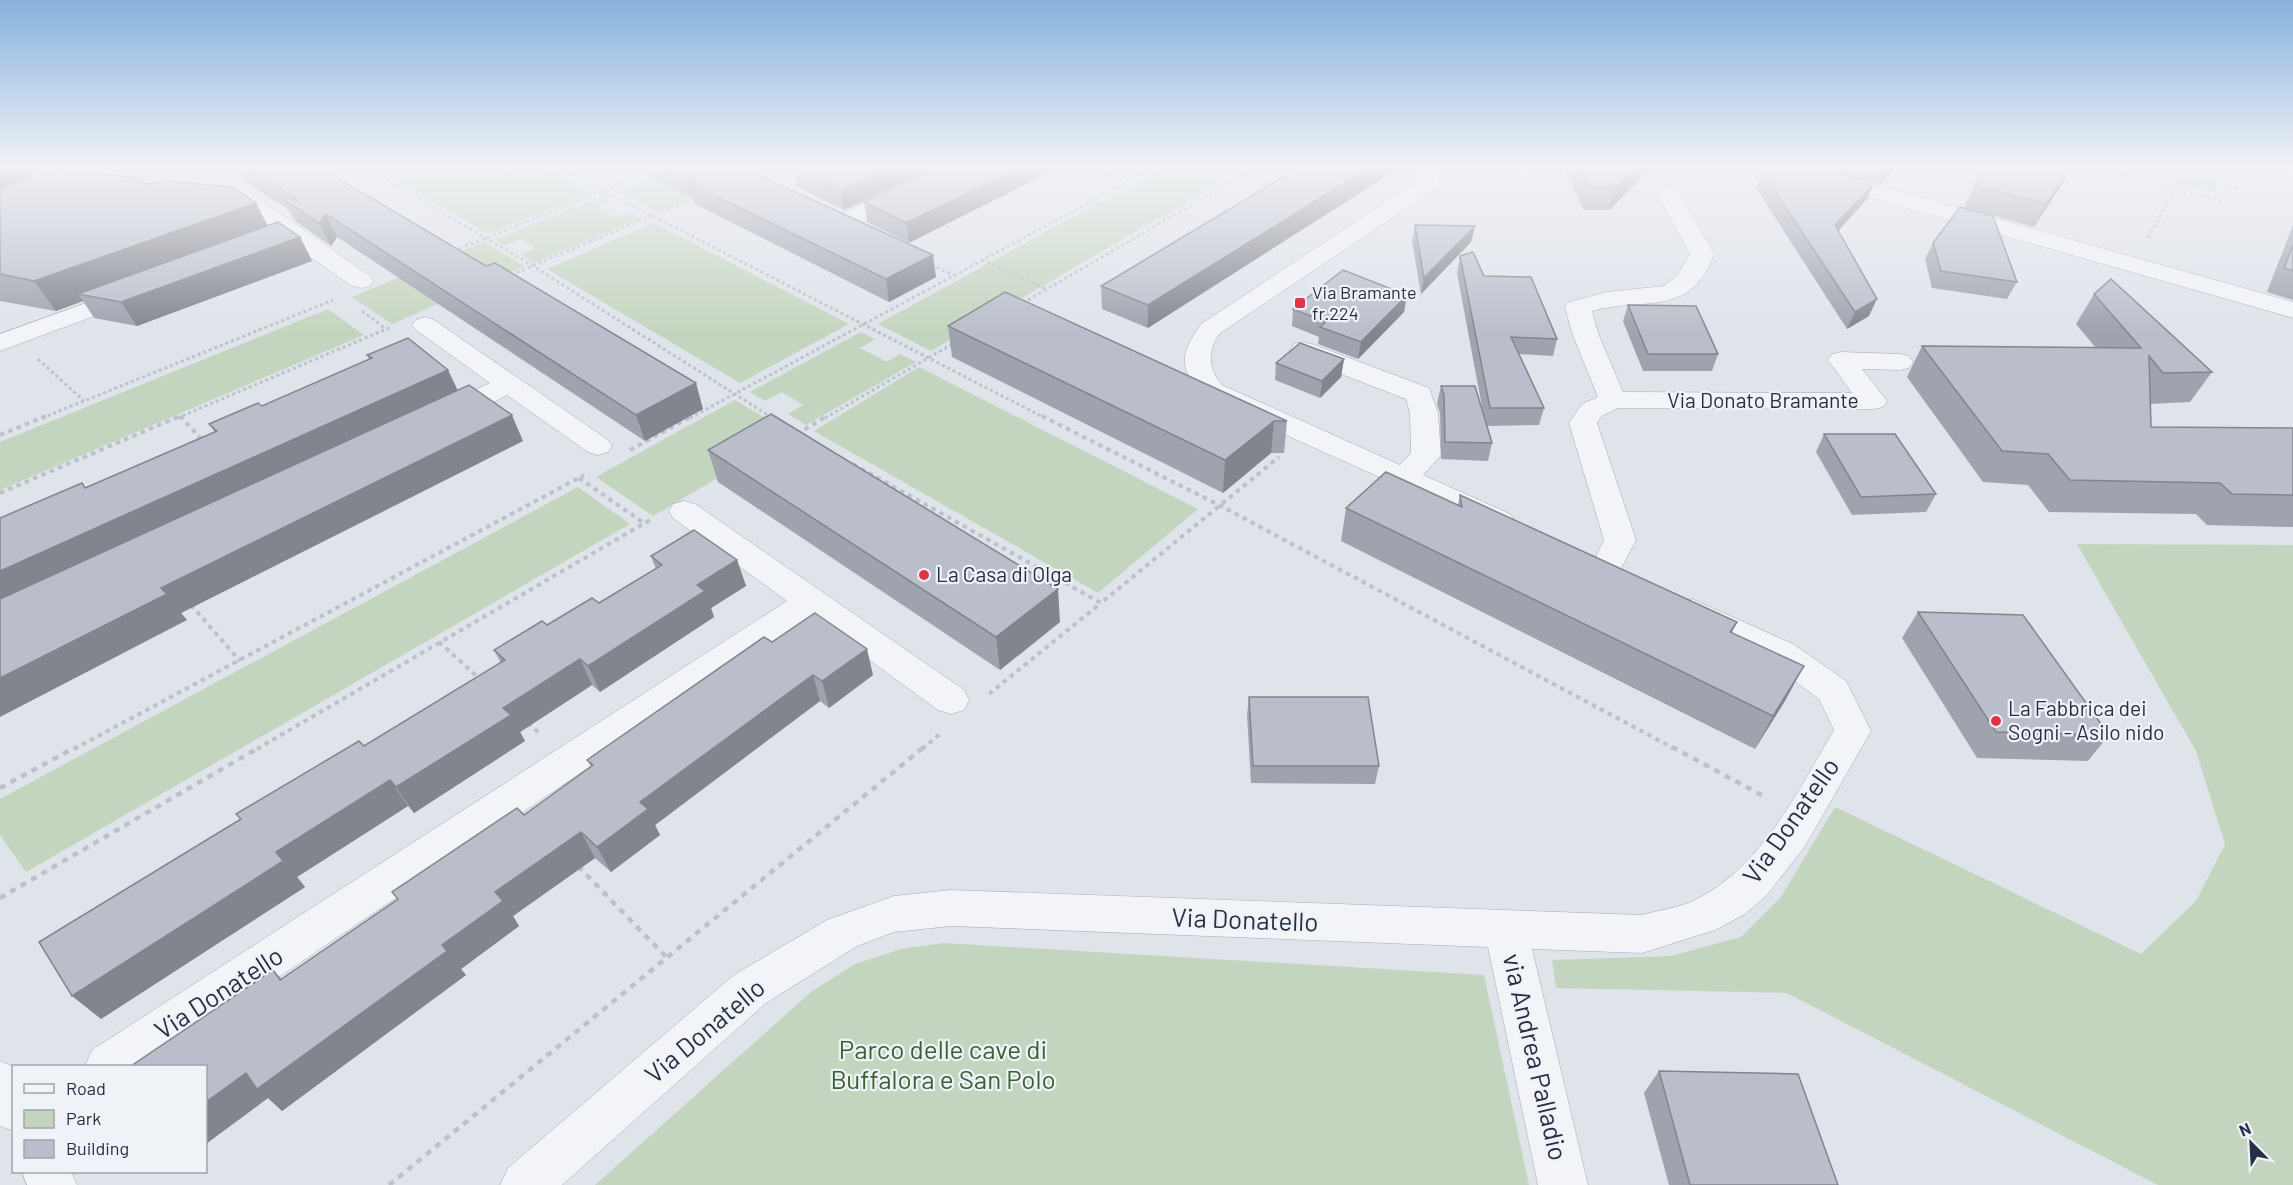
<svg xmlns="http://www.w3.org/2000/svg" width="2293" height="1185" font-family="Barlow,sans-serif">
<rect width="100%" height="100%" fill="#dfe3ea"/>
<g fill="#c4d5bf">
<polygon points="373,167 546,167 594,192 488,234"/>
<polygon points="674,167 761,167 658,212 616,191"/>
<polygon points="1164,167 1247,167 931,351 878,324"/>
<polygon points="2138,167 2226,167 2214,193 2135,173"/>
<polygon points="602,196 612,201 598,208 617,218 630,212 642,218 534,263 521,255 536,248 521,239 505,246 494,240"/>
<polygon points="654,223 849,324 740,383 547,269"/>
<polygon points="484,242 525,266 392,324 352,297"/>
<polygon points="328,309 364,335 0,490 0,442"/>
<polygon points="861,332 875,339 860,348 887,362 900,354 916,362 806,425 788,414 803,405 782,392 765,401 750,392"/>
<polygon points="919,367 1198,509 1098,593 814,431"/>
<polygon points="735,400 792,434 653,516 596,477"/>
<polygon points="578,487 630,524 26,872 0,835 0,799"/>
<polygon points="2077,544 2293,545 2293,1185 2158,1185 1787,993 1556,988 1552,960 1671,956 1741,937 1781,897 1835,807 2141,954 2196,901 2225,844 2196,751"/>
<polygon points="944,943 1484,975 1529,1185 595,1185 811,992 855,964 901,949"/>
</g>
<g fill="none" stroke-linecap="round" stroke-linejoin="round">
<defs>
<g id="street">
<polygon points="941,167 969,167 966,172 851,227 835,227 832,222 835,217"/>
<path d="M 1423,167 L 1443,167 L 1438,187 L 1219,334 C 1207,353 1208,368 1222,385 L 1400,465 L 1411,453 L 1410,413 L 1406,399 L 1294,356 L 1290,350 L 1294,344 L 1303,342 L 1312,344 L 1429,388 L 1438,413 L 1441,455 L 1423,475 L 1510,514 L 1515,521 L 1510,528 L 1499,531 L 1202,397 C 1179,365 1179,356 1201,324 L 1420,179 Z"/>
<polygon points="1778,167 1813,167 2293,302 2293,318 1781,172"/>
<polygon points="226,180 234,182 370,276 373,281 370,286 361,288 352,286 210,187 213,182"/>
<path d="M 1668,186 L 1676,188 L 1679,193 L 1714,254 C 1690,319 1645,296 1592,311 L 1598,333 L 1623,392 L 1852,393 L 1828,360 L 1832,354 L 1841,352 L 1900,354 L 1909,356 L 1913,362 L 1909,368 L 1900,370 L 1862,369 L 1887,401 L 1883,407 L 1873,409 L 1618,408 L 1602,416 L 1597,423 L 1636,540 L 1616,578 L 1605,581 L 1594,578 L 1589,570 L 1604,540 L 1569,423 L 1582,404 L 1598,397 L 1572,333 L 1565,307 L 1569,302 L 1607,292 L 1664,286 L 1677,276 L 1690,254 L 1657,193 L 1660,188 Z"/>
<polygon points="131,287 140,289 143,294 140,299 0,351 0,334"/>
<path d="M 425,317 L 434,320 L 608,440 L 612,446 L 608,452 L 598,455 L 588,452 L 507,395 C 486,405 457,427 433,421 L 429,415 L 433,409 L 490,383 L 416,330 L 412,325 L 416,320 Z"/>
<polygon points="684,501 695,504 964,690 969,700 964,710 951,714 938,710 811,617 147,1066 85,1066 92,1050 787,601 673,518 669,511 673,504"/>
<path d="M 1692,599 L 1793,644 L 1846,681 L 1871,731 L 1805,846 L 1767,895 L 1745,914 L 1715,930 L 1642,953 L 1532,949 L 1588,1185 L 1538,1185 L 1488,947 L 951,926 L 894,932 L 857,946 L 766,1003 L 562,1185 L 500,1185 L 508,1168 L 734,975 L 827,920 L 894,896 L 951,890 L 1642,915 C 1659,910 1679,908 1695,900 C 1762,867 1798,791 1834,730 L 1819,699 L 1769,662 L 1680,619 L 1675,611 L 1680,603 Z"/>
<polygon points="0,1061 14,1067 14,1131 0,1126"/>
<polygon points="22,1172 71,1172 77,1185 27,1185"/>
</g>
</defs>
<use href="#street" stroke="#a4a9b5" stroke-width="1"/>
<g stroke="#bdc1c9" stroke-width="3" stroke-dasharray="3 3" stroke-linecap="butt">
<polyline points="366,167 533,266 771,417"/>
<polyline points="558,167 1045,418"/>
<polyline points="1086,167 1126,183"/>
<polyline points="2119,167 2116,174 2221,201 2236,167"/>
<polyline points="749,175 766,167"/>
<polyline points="114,176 142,167"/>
<polyline points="2228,186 2239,189"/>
<polyline points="2148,238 2175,189"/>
<polyline points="454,251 647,173"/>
<polyline points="982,260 1046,289"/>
<polyline points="931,265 954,275"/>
<polyline points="511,275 698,196"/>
<polyline points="1023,303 1257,167"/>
<polyline points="362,311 386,329"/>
<polyline points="38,359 84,401"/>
<polyline points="180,416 182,418"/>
<polyline points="42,418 333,300"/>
<polyline points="177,418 391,327"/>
<polyline points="690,418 1155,167"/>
<polyline points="825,418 954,343"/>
</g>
<g stroke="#bdc1c9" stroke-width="4" stroke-dasharray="4.5 4.5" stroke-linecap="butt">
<polyline points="180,416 204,442"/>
<polyline points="1042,416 1221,506 1675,749"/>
<polyline points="797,434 827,416"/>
<polyline points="0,435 46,416"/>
<polyline points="630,450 692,416"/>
<polyline points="853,464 1101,603 1279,457"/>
<polyline points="579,478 644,523"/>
<polyline points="0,493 180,416"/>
<polyline points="191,605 240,661"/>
<polyline points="439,642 480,679"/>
<polyline points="989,694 1101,603"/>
<polyline points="528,723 540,734"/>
<polyline points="74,749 584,475"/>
<polyline points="257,749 650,520"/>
<polyline points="922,749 941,733"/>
</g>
<g stroke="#bdc1c9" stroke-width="4.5" stroke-dasharray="6 6" stroke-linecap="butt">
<polyline points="1672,747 1767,798"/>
<polyline points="0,788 76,747"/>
<polyline points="578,866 667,958"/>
<polyline points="0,898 260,747"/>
<polyline points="389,1185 924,747"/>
</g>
<use href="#street" fill="#f2f4f8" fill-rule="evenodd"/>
</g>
<g fill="#9fa3ae">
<polygon points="0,167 77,167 67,170 145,184 300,237 312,261 137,326 94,318 83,301 56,311 0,301"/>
<polygon points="239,167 319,167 703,409 645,441 337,237 331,246 295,221 288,209 247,183"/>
<polygon points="629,167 741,167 936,277 889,302 695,204 693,198"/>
<polygon points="796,167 936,167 844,210 797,187 793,168"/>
<polygon points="939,167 909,243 867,222 864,202"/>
<polygon points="1300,167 1148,328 1102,309 1101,286"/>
<polygon points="1563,167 1653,167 1609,210 1584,210"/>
<polygon points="1822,167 1896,167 1881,184"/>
<polygon points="1988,167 2073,167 2034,227 1964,207 1975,185"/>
<polygon points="1762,172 1874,183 1867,199 1839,230 1869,316 1847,329 1756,188"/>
<polygon points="1415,225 1475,226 1471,242 1421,294 1412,241"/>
<polygon points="2293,225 2293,300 2267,292"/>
<polygon points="1933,243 2017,282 2007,299 1932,288 1925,259"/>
<polygon points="1460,256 1557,339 1553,356 1519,354 1544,408 1539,425 1487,426 1492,443 1488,461 1441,459 1440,413 1437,404 1441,386 1483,412 1457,273"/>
<polygon points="2094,294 2212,372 2190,402 2150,404 2151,427 2293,428 2293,527 2207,525 2196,514 2049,512 2028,485 1983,482 1907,377 1922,346 2096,348 2076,324"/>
<polygon points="1407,295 1404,312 1358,359 1318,344 1319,337 1292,326 1293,309"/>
<polygon points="1628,305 1718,354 1712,371 1643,371 1623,321"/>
<polygon points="948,326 1287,421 1284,453 1271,453 1223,493 952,357"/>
<polygon points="367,355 457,390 523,441 181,613 187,620 85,488 215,433 209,424 262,406 369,359"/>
<polygon points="1344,359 1341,377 1320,398 1275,380 1276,363"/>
<polygon points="1824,434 1936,494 1926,512 1852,515 1816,452"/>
<polygon points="708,450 1060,622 1000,670 718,482"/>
<polygon points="1460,495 1737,622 1732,633 1786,699 1755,749 1341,541 1346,508 1458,505"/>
<polygon points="651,556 737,560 746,586 711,608 714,617 600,692 592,685 520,732 525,741 414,813 408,806 297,877 305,887 101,1019 241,820 236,814 364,746 501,663 494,650 547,625 599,603 656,569"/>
<polygon points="1918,612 2109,735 2088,761 1977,758 1902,638"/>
<polygon points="772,642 873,675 829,708 820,701 655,825 660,835 611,872 595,858 513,916 519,926 461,969 466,975 282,1111 268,1098 273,970 282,979 524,815 591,767 587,760"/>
<polygon points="1249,697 1379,766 1375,784 1251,783 1247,715"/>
<polygon points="1659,1071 1838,1185 1669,1185 1644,1093"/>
</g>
<g fill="#82858d">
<polygon points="0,167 77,167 0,191"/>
<polygon points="892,167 936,167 844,210 841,191"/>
<polygon points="1021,167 1060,167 909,243 906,223"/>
<polygon points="1370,167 1401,167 1148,328 1148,305"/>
<polygon points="1636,167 1653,167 1609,210 1615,187"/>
<polygon points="1888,167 1896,167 1881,184"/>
<polygon points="2070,167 2073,167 2034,227 2046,204"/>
<polygon points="1874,183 1867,199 1829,241 1835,225"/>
<polygon points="256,203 271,232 78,294 83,301 56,311 34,281"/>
<polygon points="326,214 337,237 331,246 319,223"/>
<polygon points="1475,226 1471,242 1421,294 1424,278"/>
<polygon points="300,237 312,261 137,326 121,302"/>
<polygon points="933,255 936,277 889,302 886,279"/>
<polygon points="1407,295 1404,312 1358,359 1361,342"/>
<polygon points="1877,299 1869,316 1847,329 1855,312"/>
<polygon points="1344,359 1341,377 1320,398 1322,381"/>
<polygon points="448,370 460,395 0,608 0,571"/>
<polygon points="696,383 703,409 645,441 636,415"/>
<polygon points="512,415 523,441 181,613 187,620 0,717 0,678 161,588"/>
<polygon points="1274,421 1271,453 1223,493 1225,460"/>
<polygon points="737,560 746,586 711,608 714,617 600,692 588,666 697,585"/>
<polygon points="1058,589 1060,622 1000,670 996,637"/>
<polygon points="867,649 873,675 829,708 822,681"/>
<polygon points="580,659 592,685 520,732 525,741 414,813 396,787 503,708"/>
<polygon points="1804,666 1786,699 1755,749 1773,716"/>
<polygon points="813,675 820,701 655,825 660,835 611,872 597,847 640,802"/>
<polygon points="390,780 408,806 297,877 305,887 101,1019 72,996 276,852"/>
<polygon points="581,832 595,858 513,916 519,926 461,969 466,975 282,1111 268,1098 206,1144 206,1102 246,1073 442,945 495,892"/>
</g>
<g fill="#b9beca" stroke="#82858d" stroke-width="1.5">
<polygon points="246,167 319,167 486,266 495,263 696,383 636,415 326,214 319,223 283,198 298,200"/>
<polygon points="667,167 741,167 933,255 886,279 689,183 696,180"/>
<polygon points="796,167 892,167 841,191 793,168"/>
<polygon points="939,167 1021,167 906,223 864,202"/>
<polygon points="1300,167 1370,167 1148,305 1101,286"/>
<polygon points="1580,167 1636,167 1615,187 1590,187"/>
<polygon points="1803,167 1817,167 1874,183 1835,225 1877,299 1855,312 1762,172 1797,173"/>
<polygon points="1988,167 2070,167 2046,204 1975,185"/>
<polygon points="43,168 140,178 145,184 169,181 233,187 256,203 34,281 0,274 0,190"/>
<polygon points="1960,207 1993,216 2017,282 1941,271 1933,243"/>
<polygon points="278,222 300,237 121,302 78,294"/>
<polygon points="1415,225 1475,226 1424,278"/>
<polygon points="2293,245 2293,271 2284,268"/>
<polygon points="1473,252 1484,276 1531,277 1557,339 1511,337 1544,408 1490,408 1460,256"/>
<polygon points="1343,270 1407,295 1361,342 1320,327 1326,322 1293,309"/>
<polygon points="2111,279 2212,372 2163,373 2149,356 2151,427 2293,428 2293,495 2232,494 2220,483 2070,480 2048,454 2002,451 1922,346 2141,348 2094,294"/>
<polygon points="1005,292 1287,421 1274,421 1225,460 948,326"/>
<polygon points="1628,305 1696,306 1718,354 1648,354"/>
<polygon points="408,338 448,370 0,571 0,518 82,483 85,488 217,431 209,424 258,403 262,406 372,358 367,355"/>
<polygon points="1300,343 1344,359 1322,381 1276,363"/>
<polygon points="469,385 512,415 161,588 167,594 0,678 0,599"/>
<polygon points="1441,386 1475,386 1492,443 1445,442 1444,395"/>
<polygon points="771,414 1058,589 996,637 708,450"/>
<polygon points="1824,434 1895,434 1936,494 1861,497"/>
<polygon points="1386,472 1462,507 1460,495 1737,622 1730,632 1804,666 1773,716 1346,508"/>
<polygon points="694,530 737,560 697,585 705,591 588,666 580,659 503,708 511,715 396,787 390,780 276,852 283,861 72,996 39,942 241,819 236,814 359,741 364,746 505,660 494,650 542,621 547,625 592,598 599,603 662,565 651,556"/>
<polygon points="1918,612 2023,615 2109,735 1996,732"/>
<polygon points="815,613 867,649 822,681 813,675 640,802 648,809 597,847 581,832 495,892 503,901 442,945 447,951 257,1089 246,1073 206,1102 206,1066 131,1066 273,970 280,980 398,899 392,892 517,808 524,815 593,765 587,760 764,637 772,642"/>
<polygon points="1249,697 1368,697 1379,766 1253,766"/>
<polygon points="1659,1071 1798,1074 1838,1185 1690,1185"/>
</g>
<linearGradient id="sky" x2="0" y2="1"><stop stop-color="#87b2de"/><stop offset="0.5" stop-color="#f1f2f6"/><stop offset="1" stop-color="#f1f2f6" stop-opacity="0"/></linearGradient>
<rect width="2293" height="333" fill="url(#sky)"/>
<g fill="#de3547" stroke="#eff2f7" stroke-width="2">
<rect x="1294" y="297" width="12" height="12" rx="3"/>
<circle cx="924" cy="575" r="6"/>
<circle cx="1996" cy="721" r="6"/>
</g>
<g text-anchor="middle" stroke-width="4.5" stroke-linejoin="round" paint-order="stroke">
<g font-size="18" fill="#262f43" stroke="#eff2f7" text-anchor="start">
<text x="1312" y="299">Via Bramante<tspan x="1312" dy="21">fr.224</tspan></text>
</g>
<g font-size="21" fill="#262f43" stroke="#eff2f7">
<text x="1763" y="408">Via Donato Bramante</text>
</g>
<g font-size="21" fill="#262f43" stroke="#eff2f7" text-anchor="start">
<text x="936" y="582">La Casa di Olga</text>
<text x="2008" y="716">La Fabbrica dei<tspan x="2008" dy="24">Sogni - Asilo nido</tspan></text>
</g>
<g font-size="26" fill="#262f43" stroke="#eff2f7">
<text transform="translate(1791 821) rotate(-55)" y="9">Via Donatello</text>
<text transform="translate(1245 920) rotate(2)" y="9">Via Donatello</text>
<text transform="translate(219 993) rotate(-33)" y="9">Via Donatello</text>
<text transform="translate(705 1031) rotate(-40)" y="9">Via Donatello</text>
<text transform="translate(1535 1057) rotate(77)" y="9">via Andrea Palladio</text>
</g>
<g font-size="26" fill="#386032" stroke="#eff2f7">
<text x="943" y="1059">Parco delle cave di<tspan x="943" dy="30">Buffalora e San Polo</tspan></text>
</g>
</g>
<rect x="12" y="1065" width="195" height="108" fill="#eff2f7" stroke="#9fa4af" stroke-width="1.5"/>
<rect x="24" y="1084" width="30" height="9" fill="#f2f4f8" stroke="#9fa4af" stroke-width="1.5"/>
<text x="66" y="1095" font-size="18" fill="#262f43">Road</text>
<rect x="24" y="1110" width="30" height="18" fill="#c4d5bf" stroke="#9fa4af" stroke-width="1.5"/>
<text x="66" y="1125" font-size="18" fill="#262f43">Park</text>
<rect x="24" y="1140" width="30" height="18" fill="#b9beca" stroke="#9fa4af" stroke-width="1.5"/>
<text x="66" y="1155" font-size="18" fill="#262f43">Building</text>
<g transform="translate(2251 1143) rotate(336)" stroke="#eff2f7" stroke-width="4.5" paint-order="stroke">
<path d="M0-4.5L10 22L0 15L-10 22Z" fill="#262f43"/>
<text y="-9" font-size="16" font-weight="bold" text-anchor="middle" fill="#262f43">N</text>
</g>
</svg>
